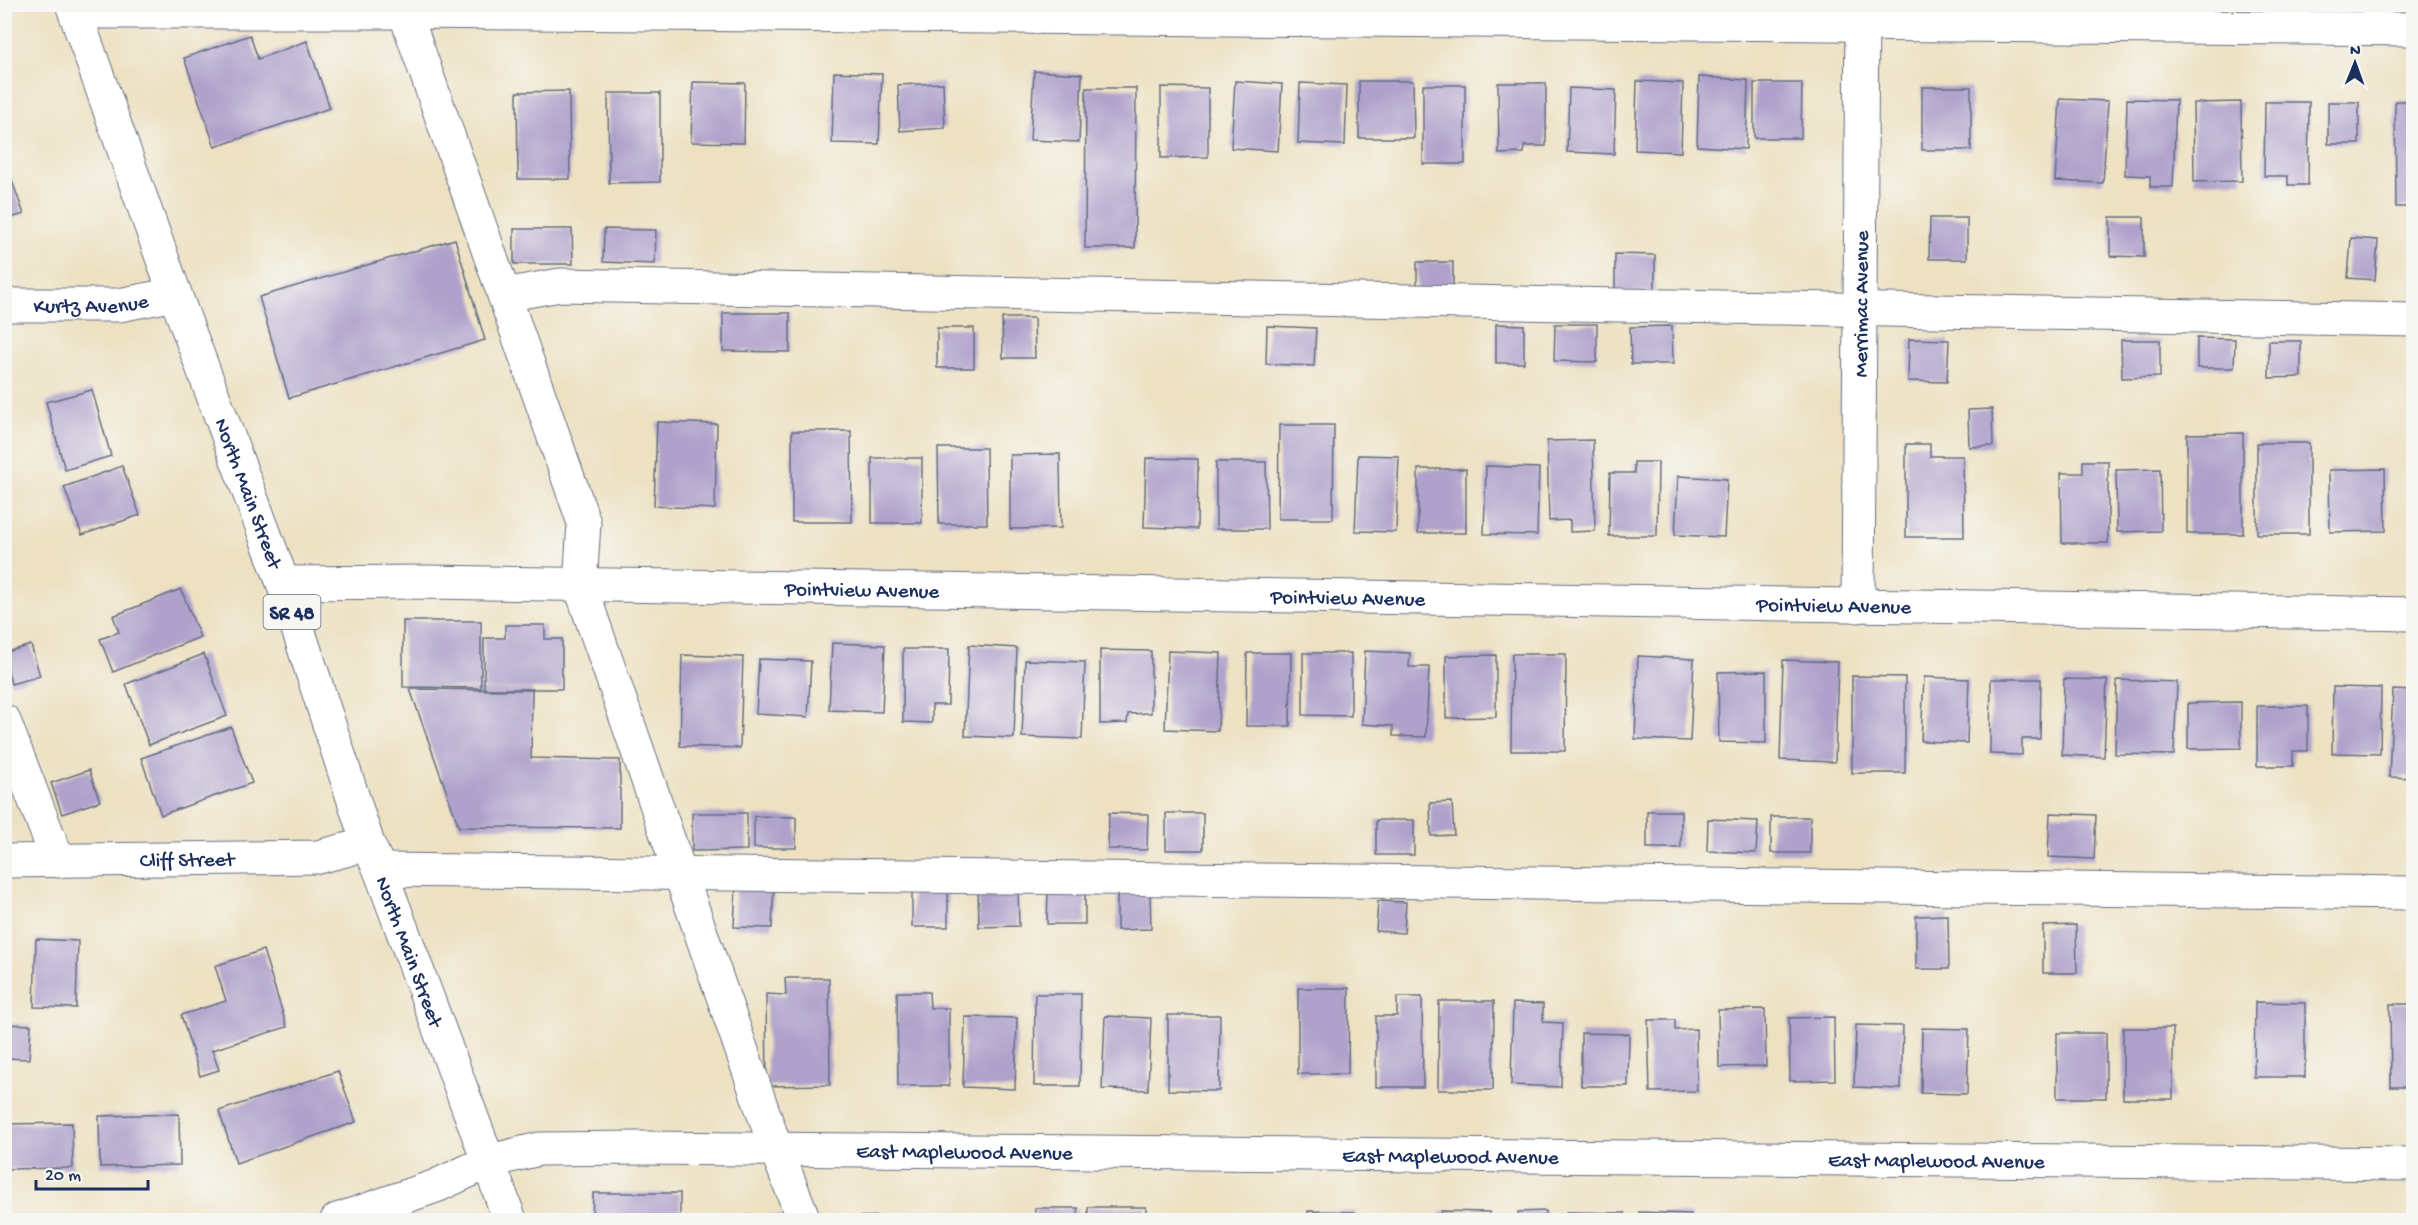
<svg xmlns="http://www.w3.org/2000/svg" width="2418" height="1225" font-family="'Gochi Hand',sans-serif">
<rect width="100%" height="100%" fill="#f6f6f2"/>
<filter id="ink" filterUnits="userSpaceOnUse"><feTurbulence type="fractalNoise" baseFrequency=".0167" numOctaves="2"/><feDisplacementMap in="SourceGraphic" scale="12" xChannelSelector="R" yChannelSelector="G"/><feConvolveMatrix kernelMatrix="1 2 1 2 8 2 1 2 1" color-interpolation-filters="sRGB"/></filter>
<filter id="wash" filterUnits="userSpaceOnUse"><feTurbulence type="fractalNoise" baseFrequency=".008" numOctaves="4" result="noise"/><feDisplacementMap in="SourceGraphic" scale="24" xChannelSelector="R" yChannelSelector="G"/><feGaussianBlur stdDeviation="1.35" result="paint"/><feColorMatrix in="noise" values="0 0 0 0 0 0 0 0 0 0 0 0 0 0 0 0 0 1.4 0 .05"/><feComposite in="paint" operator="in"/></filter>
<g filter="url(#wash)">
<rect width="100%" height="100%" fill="#ede1c2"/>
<g id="blocks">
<g fill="#afa1cb">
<polygon points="250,35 258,59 307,41 330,108 215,147 184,58"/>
<polygon points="1034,71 1082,74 1079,142 1030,140"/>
<polygon points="834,72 882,74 879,144 832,143"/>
<polygon points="1699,77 1748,80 1746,149 1697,146"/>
<polygon points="1235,81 1282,84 1278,151 1231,148"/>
<polygon points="1359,81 1413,81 1414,138 1359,138"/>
<polygon points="1637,81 1683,83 1681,152 1635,150"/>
<polygon points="693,82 745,83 744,143 691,142"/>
<polygon points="943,83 945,128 900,131 898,85"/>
<polygon points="1300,83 1347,85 1345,145 1298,143"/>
<polygon points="1498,83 1546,83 1546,146 1524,146 1524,153 1499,154"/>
<polygon points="1754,83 1802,83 1801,138 1754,138"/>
<rect x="1423" y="85" width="42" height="79"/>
<polygon points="1161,87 1208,88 1208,157 1161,158"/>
<rect x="1922" y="87" width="49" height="63"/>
<polygon points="1086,88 1136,88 1135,248 1085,248"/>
<polygon points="1569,88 1616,90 1614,154 1567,152"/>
<polygon points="569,91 570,179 518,179 517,92"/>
<polygon points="608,93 660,93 660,182 609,183"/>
<polygon points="2060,99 2108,101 2103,183 2055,181"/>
<polygon points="2127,99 2176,100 2173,187 2150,187 2150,176 2125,175"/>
<polygon points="2395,101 2414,101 2414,207 2396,207"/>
<polygon points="2241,102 2242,181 2194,182 2193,103"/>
<polygon points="2265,102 2309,102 2308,185 2288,185 2288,176 2264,176"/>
<rect x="2328" y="102" width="31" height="42"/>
<polygon points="8,170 24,214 4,220 4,171"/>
<polygon points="2110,217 2144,217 2144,257 2110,256"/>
<polygon points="1930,218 1967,218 1967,259 1929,259"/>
<polygon points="514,229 572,229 573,264 514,264"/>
<polygon points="604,229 656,230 655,264 603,262"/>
<polygon points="2351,238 2378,240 2375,280 2348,278"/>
<polygon points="455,239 485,340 289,398 259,297"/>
<polygon points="1615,254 1655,255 1655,292 1615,292"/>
<polygon points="1417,262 1453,262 1453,292 1417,293"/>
<polygon points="723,313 790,313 790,352 723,351"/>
<polygon points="1002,318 1034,318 1035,358 1003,358"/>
<polygon points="1496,324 1524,325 1524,363 1496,363"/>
<polygon points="1555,324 1597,324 1597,362 1554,361"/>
<polygon points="1267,326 1316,328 1314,366 1266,364"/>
<polygon points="1672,326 1673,364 1631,364 1630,327"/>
<rect x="937" y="328" width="37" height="40"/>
<polygon points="2197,338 2235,339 2234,368 2197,368"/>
<polygon points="1909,339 1949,340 1947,382 1908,381"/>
<polygon points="2121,340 2160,340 2160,377 2122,378"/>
<polygon points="2269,341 2301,341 2301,377 2269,378"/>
<polygon points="92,390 111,456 65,470 46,402"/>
<polygon points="1992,409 1993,446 1969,447 1968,410"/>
<polygon points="657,422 717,424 715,509 654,506"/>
<polygon points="1279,425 1334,425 1333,519 1278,519"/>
<polygon points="792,431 851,431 852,522 792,522"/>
<polygon points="2243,433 2243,534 2187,534 2187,434"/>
<polygon points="1593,440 1595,531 1570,532 1570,520 1549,521 1547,441"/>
<rect x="2257" y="443" width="52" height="91"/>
<polygon points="1906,444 1930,444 1930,456 1963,456 1964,537 1906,537"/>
<polygon points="938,448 986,448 987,524 939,524"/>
<polygon points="1060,454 1061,528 1010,529 1010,455"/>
<polygon points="1358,455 1399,456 1396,532 1355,531"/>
<rect x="872" y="458" width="50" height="65"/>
<polygon points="1146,458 1198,459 1197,529 1144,527"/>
<polygon points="2083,461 2108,461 2108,543 2062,543 2061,473 2083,473"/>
<polygon points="1216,462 1266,462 1267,529 1216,529"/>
<polygon points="1634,462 1658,462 1657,536 1609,536 1610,473 1634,473"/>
<polygon points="122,466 140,515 82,535 64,487"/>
<polygon points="1486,466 1539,468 1537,535 1484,534"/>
<rect x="1418" y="469" width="48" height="64"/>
<polygon points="2160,469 2161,531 2117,532 2116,470"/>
<polygon points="2385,469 2386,531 2330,532 2329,470"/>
<polygon points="1678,476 1727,479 1724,537 1675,535"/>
<polygon points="181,589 200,637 113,672 100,639 119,632 113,616"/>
<polygon points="403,621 481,621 481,688 403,687"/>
<polygon points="505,625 545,625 545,639 562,639 562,689 484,689 484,638 505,638"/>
<polygon points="832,643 885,645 882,712 829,710"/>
<polygon points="31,645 40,676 11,684 4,653"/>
<polygon points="969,645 1017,648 1014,738 965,736"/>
<polygon points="903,649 949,649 948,705 932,705 932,723 903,722"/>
<polygon points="1100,650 1151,651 1151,713 1128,714 1127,723 1100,724"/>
<polygon points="1168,651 1221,653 1218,731 1165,729"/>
<polygon points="1365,651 1410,653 1409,667 1429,667 1426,737 1393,736 1393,726 1362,724"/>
<polygon points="1247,653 1291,653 1290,726 1246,726"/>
<polygon points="1303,653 1351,653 1351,716 1303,715"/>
<polygon points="204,654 227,716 149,745 126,684"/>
<polygon points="1512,654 1566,654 1565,751 1511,751"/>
<polygon points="682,655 743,657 740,748 680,746"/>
<polygon points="1496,655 1496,717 1446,718 1446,656"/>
<polygon points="1638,656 1694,659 1690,741 1635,739"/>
<polygon points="759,659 811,661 808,717 756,714"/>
<polygon points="1025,660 1085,662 1082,739 1022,737"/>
<polygon points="1783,660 1838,662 1835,762 1780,760"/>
<polygon points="1766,671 1766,743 1719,742 1718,672"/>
<polygon points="1852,676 1905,677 1905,773 1852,773"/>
<polygon points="1924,677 1969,679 1967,743 1921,741"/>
<polygon points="1991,679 2041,679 2040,739 2022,739 2022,755 1990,754"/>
<polygon points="2064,679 2107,680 2104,757 2062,755"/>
<polygon points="2117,680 2177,682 2174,755 2115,754"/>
<polygon points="2333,687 2381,688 2380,754 2332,753"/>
<polygon points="410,689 532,690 531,758 620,760 620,828 459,827"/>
<polygon points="2393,690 2414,691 2414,778 2389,777"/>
<polygon points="2241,702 2241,748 2188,749 2188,703"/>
<polygon points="2257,706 2308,706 2308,751 2293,751 2293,766 2257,766"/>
<polygon points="231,727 252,783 161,815 141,758"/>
<polygon points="89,770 100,801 62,814 51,783"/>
<polygon points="1452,802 1454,835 1431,836 1430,803"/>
<rect x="1647" y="811" width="34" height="37"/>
<polygon points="692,813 747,813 747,850 692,851"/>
<polygon points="1109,813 1148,814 1147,850 1108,849"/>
<rect x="1166" y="813" width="37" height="37"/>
<polygon points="2050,813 2096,815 2094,859 2048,857"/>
<polygon points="754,816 796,817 796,848 754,848"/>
<rect x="1771" y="817" width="39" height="36"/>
<polygon points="1708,819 1758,821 1756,853 1707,851"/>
<rect x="1376" y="820" width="38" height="35"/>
<polygon points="736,884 774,885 772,928 734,927"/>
<polygon points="1018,886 1019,926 979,927 978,887"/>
<rect x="912" y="888" width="36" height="39"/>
<polygon points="1048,889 1085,889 1085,924 1047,924"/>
<polygon points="1117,894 1150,894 1151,929 1117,930"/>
<polygon points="1378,901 1406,902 1404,933 1376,931"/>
<polygon points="1948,915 1949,969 1916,969 1916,916"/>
<polygon points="2076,925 2077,973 2043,973 2043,926"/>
<polygon points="36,939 78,941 76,1008 34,1007"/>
<polygon points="263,950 287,1027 212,1050 219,1070 200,1076 181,1015 226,1001 215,966"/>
<polygon points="785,978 829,978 830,1085 767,1086 766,994 786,995"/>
<polygon points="1298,988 1349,988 1348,1074 1298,1074"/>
<polygon points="897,992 929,992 930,1008 949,1008 949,1086 898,1086"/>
<polygon points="1035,994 1081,994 1080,1086 1034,1086"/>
<polygon points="1397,997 1422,997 1423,1087 1376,1087 1376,1016 1397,1016"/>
<polygon points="1439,1001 1494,1001 1493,1090 1438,1090"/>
<polygon points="2255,1002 2305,1003 2305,1077 2254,1077"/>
<polygon points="1513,1003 1543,1004 1543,1022 1563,1023 1561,1087 1511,1085"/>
<polygon points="2390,1004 2414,1004 2414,1087 2391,1087"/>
<polygon points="1765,1009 1766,1066 1719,1067 1718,1010"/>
<polygon points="1168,1015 1220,1015 1219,1091 1168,1090"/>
<polygon points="1105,1016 1151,1018 1148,1090 1102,1089"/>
<polygon points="965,1017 1017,1018 1015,1089 963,1087"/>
<polygon points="1834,1017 1835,1080 1790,1081 1789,1018"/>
<polygon points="1648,1020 1675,1020 1675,1030 1696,1029 1697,1091 1650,1092"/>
<polygon points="4,1024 31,1025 29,1059 4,1058"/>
<polygon points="1856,1025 1903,1026 1901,1089 1854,1087"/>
<polygon points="1922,1028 1969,1029 1967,1094 1921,1093"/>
<rect x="2123" y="1028" width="50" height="71"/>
<polygon points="1581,1033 1629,1034 1628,1086 1581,1086"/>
<rect x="2057" y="1033" width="49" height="65"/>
<polygon points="338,1071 356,1122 236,1163 219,1111"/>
<polygon points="179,1114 180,1165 100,1167 99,1116"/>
<polygon points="72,1123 73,1168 4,1169 4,1124"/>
<polygon points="593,1193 680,1193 680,1220 592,1220"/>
<rect x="1088" y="1207" width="58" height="13"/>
<rect x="1035" y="1208" width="43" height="12"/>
<polygon points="1308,1211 1355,1212 1355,1220 1308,1220"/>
<polygon points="1441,1211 1489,1212 1489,1220 1441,1220"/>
<polygon points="1546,1211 1546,1220 1518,1220 1518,1212"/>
<polygon points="1566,1212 1625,1213 1625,1220 1566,1220"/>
<polygon points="1639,1212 1691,1214 1690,1220 1639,1220"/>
<polygon points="747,1215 787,1216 787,1220 747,1220"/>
<polygon points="910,1216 910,1220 840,1220 840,1217"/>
</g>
</g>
</g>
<g filter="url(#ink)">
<use href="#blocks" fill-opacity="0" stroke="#646d81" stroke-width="1.5"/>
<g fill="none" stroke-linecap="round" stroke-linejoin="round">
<defs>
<g id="minor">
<polyline points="402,4 584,523 580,585 776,1149 804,1220"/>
<polyline points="75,12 405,12 2414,29"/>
<polyline points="504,295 560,285 2414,320"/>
<path id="s1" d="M 4,305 L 119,305 L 175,294"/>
<path id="s2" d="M 283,583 L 429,582 L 2414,614"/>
<path id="s3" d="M 1858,606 L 1862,4"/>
<polyline points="4,721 58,861"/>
<path id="s4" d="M 4,861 L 318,857 L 368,844"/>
<polyline points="380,870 2414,893"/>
<path id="s5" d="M 337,1220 L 436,1186 L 490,1161 L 539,1149 L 642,1148 L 2414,1164"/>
</g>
<g id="major">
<path id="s6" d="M 72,4 L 175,294 L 283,583 L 368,844 L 380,870 L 510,1220"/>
</g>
</defs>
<use href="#minor" stroke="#646d81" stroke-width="35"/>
<use href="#major" stroke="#646d81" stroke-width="35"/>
<use href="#minor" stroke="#fff" stroke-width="33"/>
<use href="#major" stroke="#fff" stroke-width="33"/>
</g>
</g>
<g text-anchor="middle" stroke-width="6" stroke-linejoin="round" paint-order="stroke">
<rect fill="#f6f6f2" stroke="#5d6b8a" stroke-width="1.5" x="263.5" y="595" width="57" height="34" rx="4.5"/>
<g font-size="20" font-weight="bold" fill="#1b2f5e">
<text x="292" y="619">SR 48</text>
</g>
<g font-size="21" fill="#1b2f5e" stroke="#f6f6f2">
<text dy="7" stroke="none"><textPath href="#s1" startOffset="87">Kurtz Avenue</textPath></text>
<text dy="7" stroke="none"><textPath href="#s3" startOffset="302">Merrimac Avenue</textPath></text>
<text dy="7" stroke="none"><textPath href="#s6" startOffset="520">North Main Street</textPath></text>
<text dy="7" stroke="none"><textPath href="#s2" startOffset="579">Pointview Avenue</textPath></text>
<text dy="7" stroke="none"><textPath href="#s2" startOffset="1065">Pointview Avenue</textPath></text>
<text dy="7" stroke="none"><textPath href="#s2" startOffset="1551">Pointview Avenue</textPath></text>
<text dy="7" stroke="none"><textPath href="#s4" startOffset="183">Cliff Street</textPath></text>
<text dy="7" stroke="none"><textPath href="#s6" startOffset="1006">North Main Street</textPath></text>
<text dy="7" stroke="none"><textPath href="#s5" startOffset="640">East Maplewood Avenue</textPath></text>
<text dy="7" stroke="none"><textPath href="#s5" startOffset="1126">East Maplewood Avenue</textPath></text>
<text dy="7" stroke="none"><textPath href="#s5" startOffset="1612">East Maplewood Avenue</textPath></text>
</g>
</g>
<rect width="2418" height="1225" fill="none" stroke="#f6f6f2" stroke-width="24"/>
<g transform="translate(2355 63) rotate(1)" stroke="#f6f6f2" stroke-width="4.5" paint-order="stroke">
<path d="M0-4.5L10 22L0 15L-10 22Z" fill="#1b2f5e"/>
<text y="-9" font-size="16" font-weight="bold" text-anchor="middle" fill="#1b2f5e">N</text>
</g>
<path d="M36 1180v9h112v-9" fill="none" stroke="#1b2f5e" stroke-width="3"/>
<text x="45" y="1180" font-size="18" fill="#1b2f5e" stroke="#f6f6f2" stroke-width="4.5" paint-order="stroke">20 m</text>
</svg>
